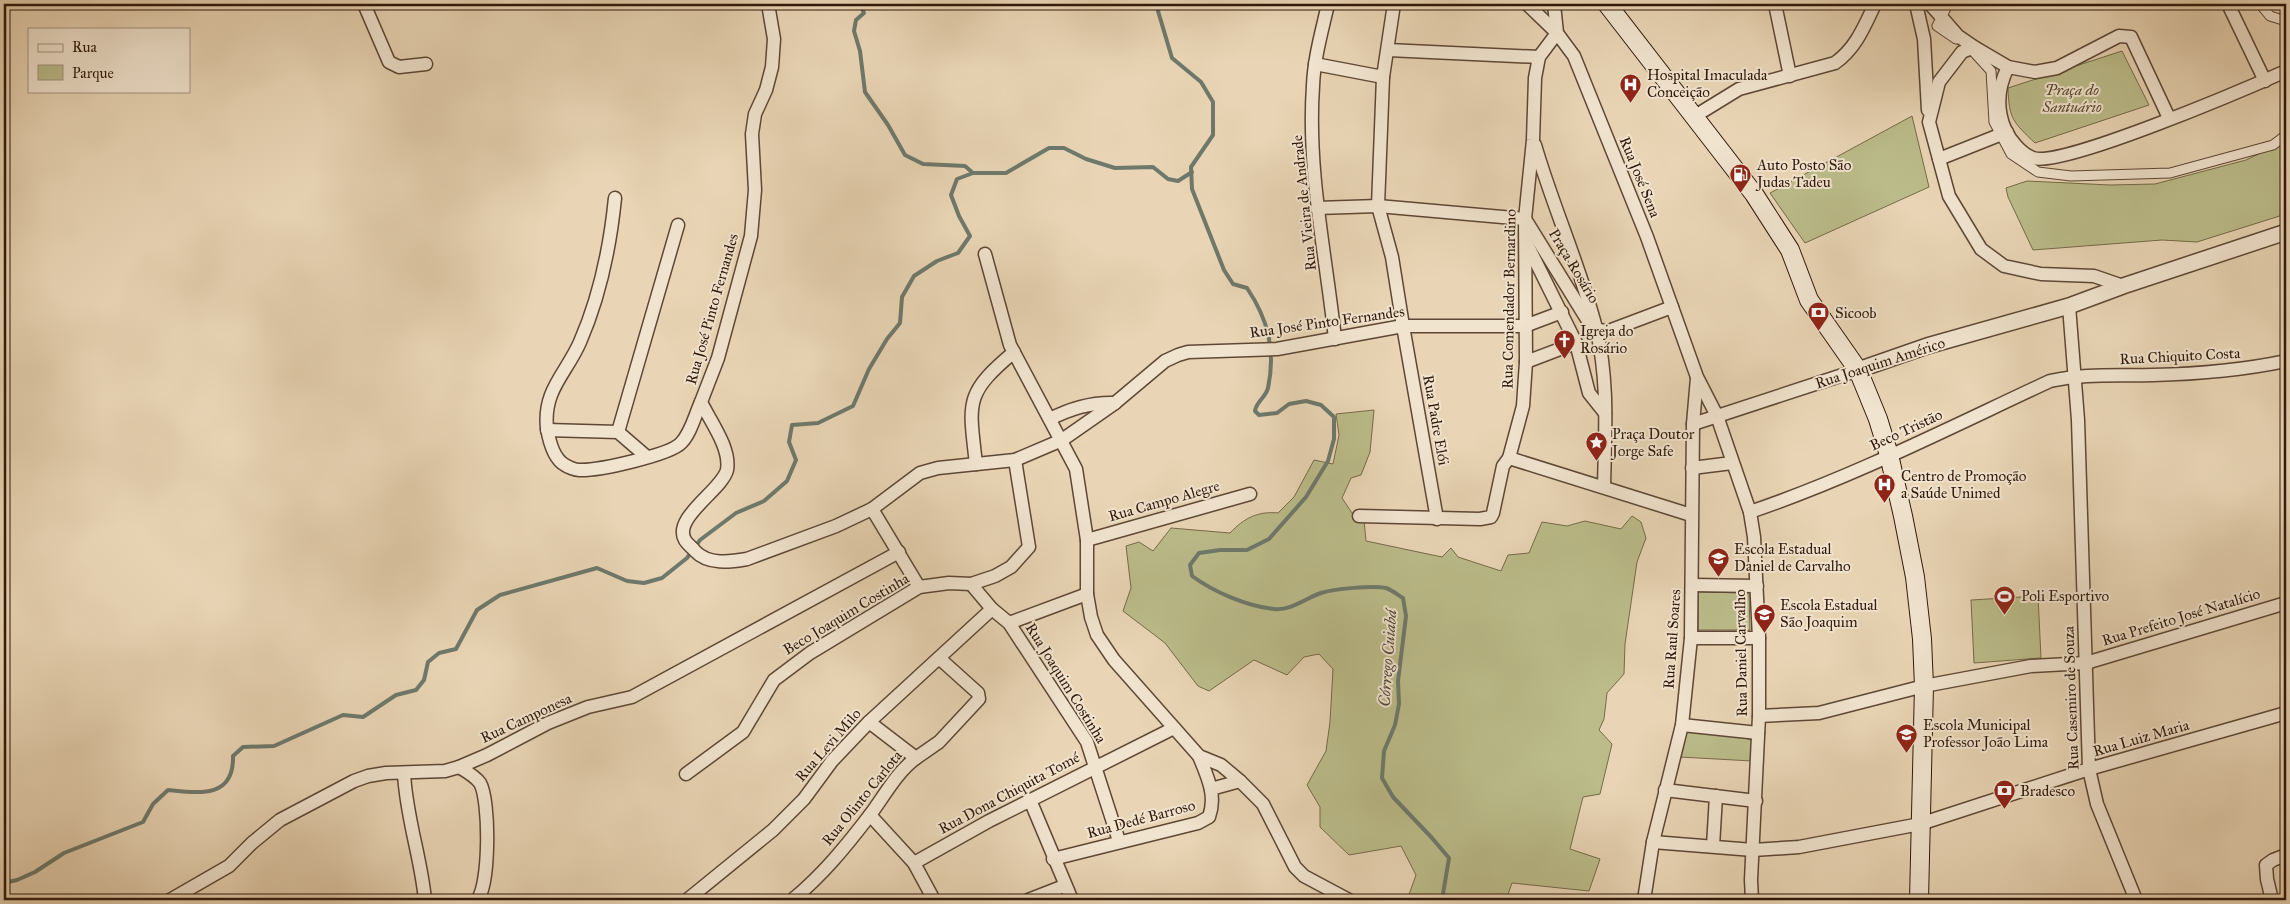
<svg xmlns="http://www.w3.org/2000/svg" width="2290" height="904" font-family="'IM FELL Great Primer',serif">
<rect width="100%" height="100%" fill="#e9d5b5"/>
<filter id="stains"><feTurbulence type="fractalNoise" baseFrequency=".004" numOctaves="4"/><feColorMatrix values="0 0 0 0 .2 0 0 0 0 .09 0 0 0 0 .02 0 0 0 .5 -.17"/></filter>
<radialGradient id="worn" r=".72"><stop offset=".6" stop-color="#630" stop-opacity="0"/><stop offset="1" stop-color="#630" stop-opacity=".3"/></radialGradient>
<g fill="#bbbc8a" stroke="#766a4a">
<path d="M 2122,51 L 2149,105 L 2035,143 C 2013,122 2009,119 2008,88 Z"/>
<polygon points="1912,116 1929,187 1805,243 1770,193"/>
<polygon points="2286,141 2286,214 2197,242 2162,240 2033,250 2008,197 2006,188 2027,181 2110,185 2155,184 2246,160"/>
<path d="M 1374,410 L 1370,452 L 1361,475 L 1351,478 L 1342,498 L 1356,519 L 1364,520 L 1366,541 L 1442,557 L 1451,548 L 1458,557 L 1501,571 L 1508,555 L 1529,553 L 1542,522 L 1567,526 L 1585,521 L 1621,529 L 1632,516 L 1641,522 L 1646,538 L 1637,562 L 1625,644 L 1624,674 L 1607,693 L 1604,719 L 1599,730 L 1612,744 L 1600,794 L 1583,797 L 1570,849 L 1600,859 L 1589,891 L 1512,883 L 1506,900 L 1407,900 L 1416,875 L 1401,846 L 1349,855 L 1320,827 L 1320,807 L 1307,785 L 1326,751 L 1330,722 L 1333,669 L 1319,654 L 1304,657 L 1287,675 L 1254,660 L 1209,691 L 1198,686 L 1165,643 L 1123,611 L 1131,588 L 1126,546 L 1139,542 L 1153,551 L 1171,528 L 1230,533 C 1244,518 1258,511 1278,513 L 1294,497 L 1314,460 L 1333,464 L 1339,435 L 1336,414 Z"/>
<polygon points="1698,592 1749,593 1750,630 1698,630"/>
<polygon points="2038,596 2041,658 1974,663 1971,600"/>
<polygon points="1687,731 1744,737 1754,742 1752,761 1680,757"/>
</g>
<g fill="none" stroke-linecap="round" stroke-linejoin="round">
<g stroke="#6e796c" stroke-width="4">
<polyline points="860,4 864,13 856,20 854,31 860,51 865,92 888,125 905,155 923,164 965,166 973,173"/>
<path d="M 1161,4 L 1158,11 L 1172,58 L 1201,82 L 1213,102 L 1213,135 L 1191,167 L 1192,189 L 1224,270 L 1233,284 L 1247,288 C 1268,319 1276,350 1268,388 C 1266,397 1256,402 1255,411 L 1259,415 L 1277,413 L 1289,404 L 1306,401 L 1321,405 L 1334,417 L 1334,439 L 1328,461 L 1306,497 L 1269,539 L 1247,550 L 1220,550 L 1199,553 L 1190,565 L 1192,576 C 1214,592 1246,606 1274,609 C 1291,611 1306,598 1321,593 C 1333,589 1374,585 1386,588 C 1392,590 1398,595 1403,598 L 1406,616 L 1398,681 L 1399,704 L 1395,725 L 1384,751 L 1382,778 L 1393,797 L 1432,838 L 1449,858 L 1442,900"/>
<path d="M 4,883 L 17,880 L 35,872 L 64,853 L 143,822 L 153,804 L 168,790 C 199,793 234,799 233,756 L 243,747 L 274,746 L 343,715 L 363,717 L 396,695 L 416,690 L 424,680 L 428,662 L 439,653 L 456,649 L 477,610 L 500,595 L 597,568 L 627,581 L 644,583 L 662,578 L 687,558 L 700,540 L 736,513 L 764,501 L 787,481 L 796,460 L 789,442 L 792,425 L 818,423 L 853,406 L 869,369 L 887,339 L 900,323 L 902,297 L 914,276 L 937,261 L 958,253 L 970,236 L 959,216 L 951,195 L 957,179 L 973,173 L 1006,173 L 1049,148 L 1064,148 L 1086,159 L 1115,168 L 1153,167 L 1168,179 L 1178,181 L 1192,172"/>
</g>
<defs>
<g id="pedestrian">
<polyline points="1948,4 1937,26 1956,39"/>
<polyline points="2260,4 2270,16 2286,21"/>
<polyline points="1971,49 1991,71 1994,122 2011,154 2038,172 2071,176 2170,173 2273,145 2286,135"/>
</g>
<g id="minor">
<polyline points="364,4 389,62 399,67 426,64"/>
<path d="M 768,4 L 774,39 L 772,67 L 766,90 L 755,114 L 752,134 L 755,190 L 751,236 L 718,358 L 701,402 C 710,421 731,448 727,470 C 722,490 672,518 685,540 C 687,544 692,547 695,551 C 708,565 730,562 747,559 L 836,526 L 872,509 L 920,473 L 938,468 L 1015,460 L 1062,440 L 1115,403 L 1165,361 L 1178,355 L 1188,352 L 1277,349 L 1403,326 L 1525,326 L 1562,312"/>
<path d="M 1328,4 C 1322,31 1314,58 1313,86 C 1307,171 1326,255 1335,339"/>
<polyline points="1394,4 1383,77 1378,206 1392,257 1403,326 1437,519"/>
<polyline points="1527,4 1557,33 1574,56 1647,237 1697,377 1717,416 1750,512 1754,537 1759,638 1759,716 1751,880 1752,900"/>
<polyline points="1775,4 1790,76"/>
<polyline points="1916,4 1924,39 1928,110"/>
<polyline points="1930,4 1958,36 1974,47 2008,67 2035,72 2057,68 2119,36 2131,37 2169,118"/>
<polyline points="2228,4 2265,81"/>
<polyline points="1974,47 1962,52 1939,82 1929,122 1949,196 1981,249 2004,266 2041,274 2094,276 2123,286"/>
<polyline points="1388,50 1539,57"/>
<polyline points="1315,64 1383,77"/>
<path d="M 2008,67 C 1998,87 1996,108 2005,129 C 2010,140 2021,154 2033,158 C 2062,168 2250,87 2286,71"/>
<path d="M 1695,116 L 1739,89 L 1835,63 C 1856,48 1864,27 1875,4"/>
<path d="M 1535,145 C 1553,207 1580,266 1596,328 C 1609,380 1605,434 1604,487"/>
<polyline points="1939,159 2007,132"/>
<path d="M 615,198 C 610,248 600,296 580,342 C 566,374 543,390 547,428 C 549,440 554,459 565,465 C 568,467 575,470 579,470 C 597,471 670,455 681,443 C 691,433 695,415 701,402"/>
<path d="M 1317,208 L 1378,206 L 1525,219 L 1590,324 C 1597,330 1602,332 1611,330 L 1672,307"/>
<polyline points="1526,242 1576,343 1589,393 1605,413"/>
<polyline points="985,254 1010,345 1076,469 1087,540 1087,594 1091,617 1097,635 1114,660 1199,756 1221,765 1240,781 1263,804 1295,867 1304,876 1349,900"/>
<polyline points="2069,306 2078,420 2089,769 2097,804 2136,900"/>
<polyline points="1526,362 1576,343"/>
<path d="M 1050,419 C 1071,408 1091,402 1115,403"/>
<polyline points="1693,424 1858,370"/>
<polyline points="547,430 618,432 647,457"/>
<polyline points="618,432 678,225"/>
<polyline points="1509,458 1691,515"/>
<path d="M 976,464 C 969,402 964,394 1014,352"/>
<polyline points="1692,468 1732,463"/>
<polyline points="872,509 919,587"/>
<path d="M 1750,512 C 1853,477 1951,427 2050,381 C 2084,373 2118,376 2153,375 C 2197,374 2243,370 2286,361"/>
<polyline points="1359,516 1480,519 1491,517 1493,513 1503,466 1509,458 1523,406 1526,362 1525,219 1533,140 1535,78 1539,57 1557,33 1554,4"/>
<polyline points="1087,540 1250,494"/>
<polyline points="971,584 992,609 1009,623 1087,742 1119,841"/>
<polyline points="1692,585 1757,586"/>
<polyline points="1009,623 1087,594"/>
<polyline points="1691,638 1759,638"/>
<polyline points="1759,716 1819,713 1924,686 2031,666 2086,663 2286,603"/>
<polyline points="1682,725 1758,733"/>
<polyline points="916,758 939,742 979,699 978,693 939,658"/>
<path d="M 459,767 C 466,771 475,776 480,783 C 490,800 490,886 477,900"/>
<path d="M 404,773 C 406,817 421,857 425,900"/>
<polyline points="686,774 743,732 774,680 810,653 919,587 949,583 971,584 995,576 1011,567 1029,547 1015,460"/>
<polyline points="1211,789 1240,781"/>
<polyline points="1665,790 1756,801"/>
<polyline points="1030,800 1072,900"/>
<polyline points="870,815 914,863 934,900"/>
<polyline points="1653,842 1753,850 1799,847 1920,824 2089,769 2286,713"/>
<polyline points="1713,846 1716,796"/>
<path d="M 1053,859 L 1198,823 L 1209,817 C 1217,795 1207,776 1199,756"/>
<polyline points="914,863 989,821 1174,728"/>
<polyline points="170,900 229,866 252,843 280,820 354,781 368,776 386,773 445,771 459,767 487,755 548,723 588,707 632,697 899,552"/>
<polyline points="687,900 773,830 804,799 832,761 869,722 992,609"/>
<path d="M 792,900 C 822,876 847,845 870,815 C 885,795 896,773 916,758 L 869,722"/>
<polyline points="1028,900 1064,886"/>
<polyline points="1644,900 1653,842 1682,725 1691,638 1693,424 1697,378"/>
<polyline points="2272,900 2267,879 2266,865 2273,860 2286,855"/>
</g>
<polyline id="tertiary" points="1858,370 1927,346 2069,306 2123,286 2286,232"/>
<polyline id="secondary" points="1607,4 1754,194 1790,250 1809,300 1858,370 1878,419 1889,455 1903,516 1915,577 1922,639 1924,686 1919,900"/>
</defs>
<use href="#pedestrian" stroke="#5e4736" stroke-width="11"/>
<use href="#minor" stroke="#5e4736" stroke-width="15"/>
<use href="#tertiary" stroke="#5e4736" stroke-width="18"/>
<use href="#secondary" stroke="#30180b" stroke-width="20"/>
<use href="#pedestrian" stroke="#f1e4cf" stroke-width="9"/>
<use href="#minor" stroke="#f1e4cf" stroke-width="12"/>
<use href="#tertiary" stroke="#f1e4cf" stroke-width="15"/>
<use href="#secondary" stroke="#f1e4cf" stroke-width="18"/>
</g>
<defs>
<symbol id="hospital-pin" viewBox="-11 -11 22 30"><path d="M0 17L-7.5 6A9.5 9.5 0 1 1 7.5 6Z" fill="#8f2418" stroke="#f1e4cf"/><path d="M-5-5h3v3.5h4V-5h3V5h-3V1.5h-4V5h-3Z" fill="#fff"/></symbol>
<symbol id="fuel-pin" viewBox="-11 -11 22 30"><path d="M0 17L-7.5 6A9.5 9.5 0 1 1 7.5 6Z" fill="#8f2418" stroke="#f1e4cf"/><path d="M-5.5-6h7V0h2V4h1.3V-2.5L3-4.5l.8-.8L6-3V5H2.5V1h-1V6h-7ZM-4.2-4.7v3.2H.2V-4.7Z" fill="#fff"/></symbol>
<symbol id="bank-pin" viewBox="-11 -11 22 30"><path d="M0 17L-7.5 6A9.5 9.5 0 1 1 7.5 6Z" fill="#8f2418" stroke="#f1e4cf"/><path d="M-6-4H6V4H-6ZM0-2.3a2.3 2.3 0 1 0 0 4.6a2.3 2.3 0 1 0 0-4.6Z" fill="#fff"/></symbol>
<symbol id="church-pin" viewBox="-11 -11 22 30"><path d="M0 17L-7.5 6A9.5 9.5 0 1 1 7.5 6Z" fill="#8f2418" stroke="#f1e4cf"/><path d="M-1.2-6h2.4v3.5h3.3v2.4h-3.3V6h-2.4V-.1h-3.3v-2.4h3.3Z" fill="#fff"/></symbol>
<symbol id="sight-pin" viewBox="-11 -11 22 30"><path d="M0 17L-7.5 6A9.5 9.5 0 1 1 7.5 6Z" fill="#8f2418" stroke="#f1e4cf"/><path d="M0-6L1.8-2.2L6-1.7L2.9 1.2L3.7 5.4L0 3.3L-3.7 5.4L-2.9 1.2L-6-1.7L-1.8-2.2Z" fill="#fff"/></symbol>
<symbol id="school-pin" viewBox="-11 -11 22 30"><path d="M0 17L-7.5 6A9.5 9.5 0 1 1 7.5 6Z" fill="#8f2418" stroke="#f1e4cf"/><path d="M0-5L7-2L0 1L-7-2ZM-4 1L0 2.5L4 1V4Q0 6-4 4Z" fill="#fff"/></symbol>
<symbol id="stadium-pin" viewBox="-11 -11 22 30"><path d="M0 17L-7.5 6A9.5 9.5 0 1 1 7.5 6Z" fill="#8f2418" stroke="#f1e4cf"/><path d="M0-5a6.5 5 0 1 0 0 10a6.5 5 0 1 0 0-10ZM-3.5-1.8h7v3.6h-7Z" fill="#fff"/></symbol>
</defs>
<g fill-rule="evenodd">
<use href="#hospital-pin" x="1618" y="72" width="25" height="34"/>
<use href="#fuel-pin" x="1728" y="162" width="25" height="34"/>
<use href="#bank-pin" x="1806" y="300" width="25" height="34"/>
<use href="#church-pin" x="1552" y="328" width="25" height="34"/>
<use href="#sight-pin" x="1584" y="430" width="25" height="34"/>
<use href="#hospital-pin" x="1872" y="472" width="25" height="34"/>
<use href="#school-pin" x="1706" y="546" width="25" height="34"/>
<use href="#stadium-pin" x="1992" y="584" width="25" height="34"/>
<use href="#school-pin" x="1752" y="602" width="25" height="34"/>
<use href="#school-pin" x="1894" y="722" width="25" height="34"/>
<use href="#bank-pin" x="1992" y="778" width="25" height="34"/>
</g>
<g text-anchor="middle" stroke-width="4" stroke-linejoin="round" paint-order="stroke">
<g font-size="15" fill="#30180b" stroke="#f1e4cf" text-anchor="start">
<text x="1647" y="80">Hospital Imaculada<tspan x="1647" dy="17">Conceição</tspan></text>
<text x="1757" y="170">Auto Posto São<tspan x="1757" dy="17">Judas Tadeu</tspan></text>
<text x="1835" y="318">Sicoob</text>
<text x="1580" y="336">Igreja do<tspan x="1580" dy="17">Rosário</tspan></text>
<text x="1612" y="439">Praça Doutor<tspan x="1612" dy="17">Jorge Safe</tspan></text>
<text x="1901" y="481">Centro de Promoção<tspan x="1901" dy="17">a Saúde Unimed</tspan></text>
<text x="1734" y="554">Escola Estadual<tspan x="1734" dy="17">Daniel de Carvalho</tspan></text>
<text x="2021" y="601">Poli Esportivo</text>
<text x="1780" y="610">Escola Estadual<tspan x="1780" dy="17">São Joaquim</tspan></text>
<text x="1923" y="730">Escola Municipal<tspan x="1923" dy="17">Professor João Lima</tspan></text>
<text x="2020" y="796">Bradesco</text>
</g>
<g font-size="15" font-style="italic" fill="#5a4931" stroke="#f1e4cf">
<text x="2072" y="95">Praça do<tspan x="2072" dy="17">Santuário</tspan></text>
</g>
<g font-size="15" fill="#30180b" stroke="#f1e4cf">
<text transform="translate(1640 177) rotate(68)" y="5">Rua José Sena</text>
<text transform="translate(1304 203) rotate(-96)" y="5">Rua Vieira de Andrade</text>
<text transform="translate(1574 266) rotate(59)" y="5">Praça Rosário</text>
<text transform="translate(1509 299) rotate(-89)" y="5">Rua Comendador Bernardino</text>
<text transform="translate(712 309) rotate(-74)" y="5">Rua José Pinto Fernandes</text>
<text transform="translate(1327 322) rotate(-8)" y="5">Rua José Pinto Fernandes</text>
<text transform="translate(2180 356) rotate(-3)" y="5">Rua Chiquito Costa</text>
<text transform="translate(1880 363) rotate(-18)" y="5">Rua Joaquim Américo</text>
<text transform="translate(1436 420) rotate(80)" y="5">Rua Padre Elói</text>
<text transform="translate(1906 430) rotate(-25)" y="5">Beco Tristão</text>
<text transform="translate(1164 501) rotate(-16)" y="5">Rua Campo Alegre</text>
<text transform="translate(846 614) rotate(-31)" y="5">Beco Joaquim Costinha</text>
<text transform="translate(2181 617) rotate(-17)" y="5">Rua Prefeito José Natalício</text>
<text transform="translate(1672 639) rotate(-86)" y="5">Rua Raul Soares</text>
<text transform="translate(1741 653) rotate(-91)" y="5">Rua Daniel Carvalho</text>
<text transform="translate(1066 683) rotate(58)" y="5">Rua Joaquim Costinha</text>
<text transform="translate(2071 698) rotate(-92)" y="5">Rua Casemiro de Souza</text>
<text transform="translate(526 718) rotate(-25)" y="5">Rua Camponesa</text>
<text transform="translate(2141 738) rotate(-16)" y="5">Rua Luiz Maria</text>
<text transform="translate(828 745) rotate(-49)" y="5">Rua Levi Milo</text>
<text transform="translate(1009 793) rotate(-28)" y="5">Rua Dona Chiquita Tomé</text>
<text transform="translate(862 798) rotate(-51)" y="5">Rua Olinto Carlota</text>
<text transform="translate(1141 819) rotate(-15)" y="5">Rua Dedé Barroso</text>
</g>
<g font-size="16" font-style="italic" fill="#4f483c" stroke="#f1e4cf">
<text transform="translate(1387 658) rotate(-86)" y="6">Córrego Cuiabá</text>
</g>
</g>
<rect width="2290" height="904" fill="none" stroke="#e9d5b5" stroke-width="20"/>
<rect x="5" y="5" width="2280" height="894" fill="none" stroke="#30180b" stroke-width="2.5"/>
<rect x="10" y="10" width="2270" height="884" fill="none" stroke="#30180b"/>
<rect x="28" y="28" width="162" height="65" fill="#f1e4cf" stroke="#a49281"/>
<rect x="38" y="44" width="25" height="8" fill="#f1e4cf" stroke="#a49281"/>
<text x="72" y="52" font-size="15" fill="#30180b">Rua</text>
<rect x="38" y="65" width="25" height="15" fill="#bbbc8a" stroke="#a49281"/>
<text x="72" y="78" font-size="15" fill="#30180b">Parque</text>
<rect width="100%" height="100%" filter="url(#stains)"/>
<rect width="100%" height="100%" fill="url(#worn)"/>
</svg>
